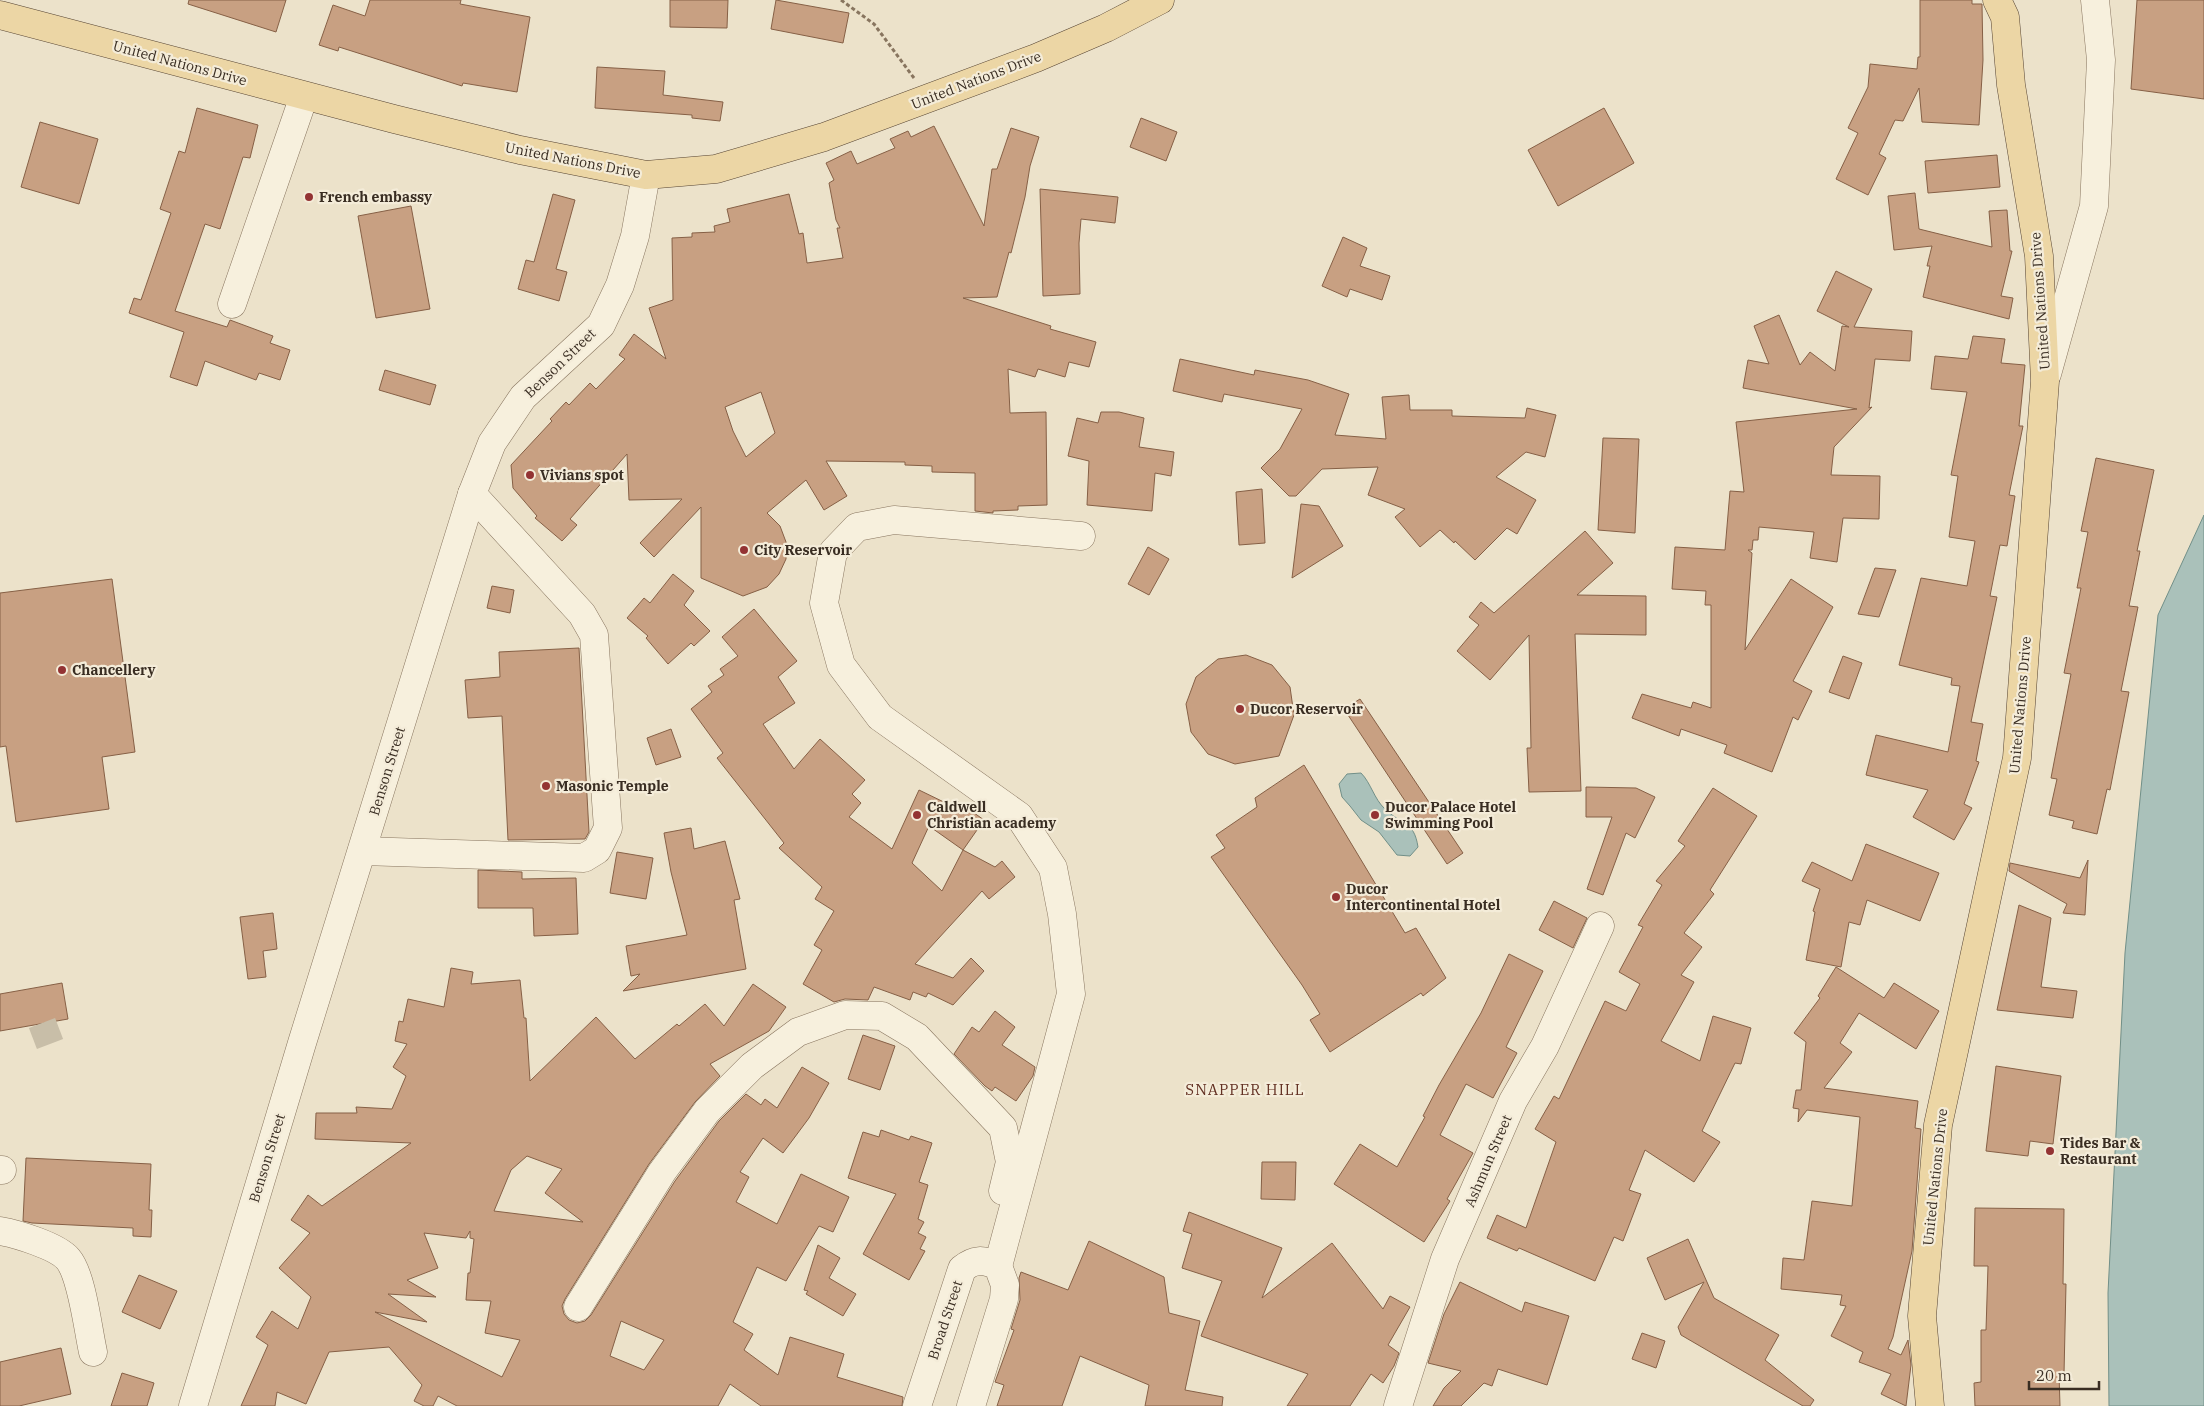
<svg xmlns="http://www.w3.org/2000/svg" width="2204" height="1406" font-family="'IBM Plex Serif',serif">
<rect width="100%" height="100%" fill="#ece2ca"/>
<g fill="#aac1ba" stroke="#718f88">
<polygon points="2204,515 2204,1406 2109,1406 2108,1293 2125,953 2158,615"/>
<path d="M 1361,773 C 1371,783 1374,799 1385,809 C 1401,825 1414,820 1418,847 L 1410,856 L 1397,855 L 1379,832 L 1361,820 L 1350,806 L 1342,797 L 1339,784 L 1347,774 Z"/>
</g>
<g fill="#c8a082" stroke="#866046" fill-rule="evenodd">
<polygon points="189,0 286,0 276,32 188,4"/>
<polygon points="370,0 461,0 460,4 530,17 517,92 463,83 462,86 339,47 338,51 319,45 333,5 365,16"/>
<polygon points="670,0 728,0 727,28 670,27"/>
<polygon points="776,0 849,13 843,43 771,29"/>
<polygon points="1920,0 1972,0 1972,4 1982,4 1983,60 1979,125 1922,122 1919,88 1903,121 1895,120 1879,154 1886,158 1868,195 1836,179 1858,133 1848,128 1868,87 1870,64 1917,69 1918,57 1920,57"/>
<polygon points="2137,0 2204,0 2204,99 2131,89"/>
<polygon points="597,67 665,71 663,95 723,102 720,121 692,118 692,115 595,108"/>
<polygon points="197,108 258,125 250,158 243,157 220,229 205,224 175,311 227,327 230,320 273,336 270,343 290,350 280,380 259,373 256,380 205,361 197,386 170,377 184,332 129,313 134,298 141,300 171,213 160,209 179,151 185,153"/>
<polygon points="1604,108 1634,163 1558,206 1528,150"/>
<polygon points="1141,118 1177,132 1166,161 1130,147"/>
<polygon points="40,122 98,139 79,204 21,187"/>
<path d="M 934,126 L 984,226 L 992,169 L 997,169 L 1011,128 L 1039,137 L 1030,166 L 1025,197 L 1011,253 L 1009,252 L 997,297 L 963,298 L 1051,326 L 1050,329 L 1096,342 L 1089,367 L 1069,362 L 1065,377 L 1038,369 L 1035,377 L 1008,369 L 1010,413 L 1046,412 L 1047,505 L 1018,506 L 1018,510 L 993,511 L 993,513 L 975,511 L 975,473 L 932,472 L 932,466 L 905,465 L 905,462 L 826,461 L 847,496 L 824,510 L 806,480 L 767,513 L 780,526 L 786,542 L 786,559 L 779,574 L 767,587 L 743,596 L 701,578 L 701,507 L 654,557 L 640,543 L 682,499 L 629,500 L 627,454 L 570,519 L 577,525 L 562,541 L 535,518 L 537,516 L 513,488 L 511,465 L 552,421 L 550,419 L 566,402 L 569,405 L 590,383 L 596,389 L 625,359 L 619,355 L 634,334 L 666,359 L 649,308 L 673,300 L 672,238 L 692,237 L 692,233 L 715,232 L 714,226 L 730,222 L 727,209 L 789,194 L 799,234 L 803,233 L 807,263 L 843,258 L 837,228 L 840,228 L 836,220 L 829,183 L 834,180 L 826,163 L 851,151 L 857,164 L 895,148 L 890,139 L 908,131 L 911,137 ZM 761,392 L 775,433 L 746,457 L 733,431 L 725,407 Z"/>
<polygon points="1997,155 2000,187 1928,193 1925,161"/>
<polygon points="1040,189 1118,197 1115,223 1081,219 1079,243 1080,294 1043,296"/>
<polygon points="1915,193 1919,229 1992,247 1989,211 2007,210 2010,251 2012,251 2001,296 2013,298 2009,319 1923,297 1930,266 1927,266 1932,246 1894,250 1888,196"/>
<polygon points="553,194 575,200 556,269 567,272 559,301 518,289 526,260 534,262"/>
<polygon points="411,206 430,309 376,318 358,216"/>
<polygon points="1343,237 1367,248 1360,266 1390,276 1382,300 1350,289 1347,297 1322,286"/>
<polygon points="1836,271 1872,289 1854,327 1912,331 1910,361 1875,359 1869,408 1872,407 1834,447 1831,475 1880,476 1879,519 1843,518 1837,562 1810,558 1814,532 1759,527 1758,540 1753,540 1752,550 1748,550 1752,553 1745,650 1791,579 1833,607 1793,681 1812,691 1798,720 1793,717 1772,772 1724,753 1727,745 1681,729 1679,736 1632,718 1642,694 1691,708 1693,702 1711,708 1711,605 1705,605 1706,591 1672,589 1675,547 1725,550 1730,491 1744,492 1736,422 1857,409 1743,388 1748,360 1769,364 1754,326 1779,315 1800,365 1810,352 1835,371 1842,326 1849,327 1817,311"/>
<polygon points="1973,336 2005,339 2001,363 2025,365 2019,426 2023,426 2009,495 2015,496 2007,546 2000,545 1990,596 1997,597 1971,722 1983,724 1976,761 1979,762 1964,804 1972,808 1954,840 1913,817 1928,790 1866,775 1876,735 1948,752 1960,686 1951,685 1952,678 1899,665 1921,578 1967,586 1975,541 1949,537 1958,476 1951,475 1967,392 1931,389 1935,356 1968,359"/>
<polygon points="1180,359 1254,375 1255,370 1308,380 1349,394 1335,435 1386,439 1382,397 1409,395 1410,410 1452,410 1452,416 1525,418 1527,408 1556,415 1545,457 1526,452 1496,477 1536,500 1517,534 1507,528 1475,560 1455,541 1454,543 1440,530 1420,547 1395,517 1405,509 1368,495 1378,467 1322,469 1296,496 1289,496 1261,468 1280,449 1302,409 1224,394 1222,402 1173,391"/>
<polygon points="385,370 436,385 430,405 379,390"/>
<polygon points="1101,412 1119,412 1144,418 1139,447 1174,452 1171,476 1155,473 1152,511 1087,505 1089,461 1068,456 1077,418 1098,423"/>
<polygon points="1603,438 1639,439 1635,533 1598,530"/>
<polygon points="2096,458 2154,470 2137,551 2140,551 2129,606 2138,607 2121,691 2129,692 2110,790 2107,789 2097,834 2072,828 2074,821 2049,815 2057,779 2051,778 2071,674 2064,673 2081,588 2077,588 2088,532 2081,531"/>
<polygon points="1262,489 1265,543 1239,545 1236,492"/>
<polygon points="1301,504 1319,506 1343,546 1292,578"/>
<polygon points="1585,531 1613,563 1577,595 1646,596 1646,635 1575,634 1581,791 1529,792 1527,748 1531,748 1529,635 1490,680 1457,651 1479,625 1469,617 1481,602 1494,613"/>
<polygon points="1148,547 1169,559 1149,595 1128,584"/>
<polygon points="1875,568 1896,570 1879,617 1858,614"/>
<polygon points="673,574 694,591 684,605 710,631 694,646 691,643 668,664 646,638 648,636 627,618 644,598 650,603"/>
<polygon points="112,579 135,752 102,757 109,809 16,822 6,746 0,747 0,593"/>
<polygon points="492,586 514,590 510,613 487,608"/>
<path d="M 754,609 L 797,661 L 778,677 L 795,703 L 763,724 L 794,769 L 820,739 L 865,780 L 852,794 L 861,803 L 849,817 L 892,849 L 919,790 L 952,806 L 956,800 L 984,820 L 963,850 L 995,867 L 1002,861 L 1015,877 L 989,899 L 982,891 L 915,964 L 953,978 L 971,958 L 984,971 L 953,1005 L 928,993 L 926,997 L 913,992 L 910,1000 L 874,987 L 868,1000 L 845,999 L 834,1002 L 803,984 L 822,950 L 814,945 L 834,911 L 815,899 L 822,887 L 779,848 L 784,843 L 717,758 L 723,753 L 691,709 L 712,692 L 708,686 L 724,675 L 720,669 L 738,656 L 722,637 ZM 929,826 L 963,850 L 942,891 L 912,863 Z"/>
<polygon points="579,648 589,832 585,839 508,840 502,716 468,718 465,680 500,677 499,652"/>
<polygon points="1246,655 1272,665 1290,687 1294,715 1279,756 1235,764 1208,754 1191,732 1186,704 1196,677 1218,659"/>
<polygon points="1843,656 1862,663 1849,699 1829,692"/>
<polygon points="1360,699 1463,853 1447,864 1344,709"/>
<polygon points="671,729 681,757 656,765 647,738"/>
<polygon points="1304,765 1405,933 1416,928 1446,978 1423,996 1421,993 1330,1052 1310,1020 1320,1014 1302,985 1211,857 1225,848 1216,835 1257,807 1255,798"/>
<polygon points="1586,787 1636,788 1655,797 1635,838 1626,833 1603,895 1587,889 1612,817 1586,817"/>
<polygon points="1713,788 1757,816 1710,890 1714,894 1684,933 1702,947 1681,975 1694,982 1661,1041 1700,1061 1713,1016 1751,1028 1741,1064 1735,1063 1702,1131 1720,1142 1694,1182 1645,1150 1629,1190 1641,1194 1623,1241 1614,1237 1595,1281 1519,1248 1517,1251 1487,1238 1497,1215 1526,1228 1556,1142 1535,1129 1554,1096 1559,1099 1605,1001 1626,1011 1640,984 1619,972 1643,927 1638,925 1662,885 1656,881 1685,846 1678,841"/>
<polygon points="691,828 694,849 725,841 740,899 734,900 746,969 623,991 640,974 631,976 626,946 687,935 671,872 664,833"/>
<polygon points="1866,844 1939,873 1920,921 1867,900 1860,925 1849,922 1841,967 1806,960 1815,912 1813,911 1820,889 1802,881 1812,862 1852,881"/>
<polygon points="617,852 653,858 646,899 610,893"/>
<polygon points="2088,860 2085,915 2063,913 2067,904 2009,871 2010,863 2080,878"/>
<polygon points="478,870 522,872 522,879 576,878 578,934 534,936 533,908 478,908"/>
<polygon points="1554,901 1587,918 1573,948 1539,930"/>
<polygon points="2019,905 2051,918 2041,987 2077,991 2073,1018 1997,1010"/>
<polygon points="273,913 277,949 263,951 266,977 248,979 240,917"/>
<polygon points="1509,954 1543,971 1506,1047 1517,1053 1493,1098 1466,1084 1440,1135 1473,1153 1447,1199 1450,1201 1424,1242 1334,1184 1360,1144 1397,1167 1425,1117 1423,1116 1439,1085 1481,1013"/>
<polygon points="1836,967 1884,998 1894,983 1939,1011 1916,1049 1859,1013 1840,1043 1852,1052 1824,1088 1918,1101 1915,1128 1921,1129 1912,1251 1893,1337 1888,1349 1901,1355 1908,1340 1911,1365 1906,1406 1881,1394 1891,1374 1859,1362 1863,1352 1831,1336 1846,1306 1840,1305 1842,1295 1781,1289 1783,1258 1804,1260 1812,1201 1852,1206 1860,1117 1807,1110 1798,1122 1799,1109 1793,1108 1796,1090 1801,1090 1806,1042 1794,1033 1820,998 1818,996"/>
<path d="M 451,968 L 473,972 L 471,984 L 520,980 L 524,1018 L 526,1018 L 530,1081 L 596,1017 L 635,1059 L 677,1024 L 679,1026 L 705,1004 L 724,1026 L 753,984 L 786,1007 L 769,1031 L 710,1064 L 720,1076 L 695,1102 L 649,1164 L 565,1299 L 562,1306 L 564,1314 L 569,1320 L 577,1323 L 585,1321 L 591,1315 L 675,1181 L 719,1121 L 746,1094 L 761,1105 L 765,1099 L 777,1108 L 802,1067 L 829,1083 L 809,1118 L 783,1153 L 763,1138 L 740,1172 L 749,1177 L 736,1202 L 777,1224 L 801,1174 L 849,1197 L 833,1232 L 819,1226 L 786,1281 L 757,1267 L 733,1322 L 753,1334 L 744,1350 L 778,1375 L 790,1337 L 844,1354 L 837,1377 L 903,1397 L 902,1406 L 761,1406 L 730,1384 L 718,1406 L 457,1406 L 438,1396 L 433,1406 L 424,1406 L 414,1401 L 422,1385 L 389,1347 L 329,1352 L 306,1404 L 277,1392 L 275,1406 L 241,1406 L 268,1345 L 256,1337 L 272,1311 L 298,1329 L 311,1297 L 279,1268 L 310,1233 L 291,1220 L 308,1195 L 322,1206 L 411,1143 L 315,1139 L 316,1113 L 357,1113 L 356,1107 L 392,1109 L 406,1076 L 393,1067 L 407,1044 L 395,1041 L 399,1021 L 403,1022 L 408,999 L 444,1007 ZM 527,1156 L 562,1169 L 545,1193 L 583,1222 L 494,1211 L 511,1170 ZM 470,1231 L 470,1238 L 474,1239 L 470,1273 L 468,1273 L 466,1300 L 491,1301 L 485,1333 L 520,1340 L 502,1377 L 375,1312 L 427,1322 L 388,1294 L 436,1297 L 407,1280 L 438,1268 L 424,1233 L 466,1238 ZM 621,1321 L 664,1340 L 644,1370 L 610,1356 Z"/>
<polygon points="62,983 68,1019 0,1031 0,994"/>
<polygon points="995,1011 1015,1027 1002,1045 1035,1067 1033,1076 1016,1101 995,1087 992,1091 985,1086 954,1054 972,1027 979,1032"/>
<polygon points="863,1035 895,1046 880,1090 848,1079"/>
<polygon points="1996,1066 2061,1076 2053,1144 2030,1141 2028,1156 1986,1151"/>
<polygon points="881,1130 909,1140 911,1136 932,1143 919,1182 928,1185 918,1219 924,1222 918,1233 926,1237 920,1249 925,1251 909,1280 863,1254 896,1194 848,1178 863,1132 879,1137"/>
<polygon points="26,1158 151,1164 149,1210 152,1210 151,1237 133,1236 133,1228 32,1223 23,1221"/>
<polygon points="1262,1162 1296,1162 1295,1200 1261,1199"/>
<polygon points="1975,1208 2064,1209 2063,1284 2066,1284 2064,1374 2059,1374 2060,1406 1975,1406 1974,1383 1981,1382 1981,1330 1986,1330 1988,1266 1974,1266"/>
<polygon points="1189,1212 1282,1248 1262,1298 1332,1243 1383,1309 1390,1296 1410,1307 1388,1345 1399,1353 1394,1366 1383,1383 1371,1374 1350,1406 1287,1406 1308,1374 1201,1336 1222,1281 1182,1268 1192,1234 1183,1231"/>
<polygon points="1688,1239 1714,1298 1779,1335 1765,1360 1814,1400 1810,1406 1803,1406 1681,1335 1678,1327 1704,1282 1665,1300 1647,1258"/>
<polygon points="1089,1241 1164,1277 1169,1313 1200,1321 1185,1390 1223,1397 1222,1406 1145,1406 1149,1385 1080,1356 1062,1406 997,1406 1004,1385 995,1382 1014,1330 1011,1329 1020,1300 1019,1278 1021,1272 1068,1290"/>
<polygon points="818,1245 840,1258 829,1278 856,1294 843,1316 806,1294 808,1291 804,1290"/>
<polygon points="139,1275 177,1291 160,1329 122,1312"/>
<polygon points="1460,1282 1522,1312 1525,1302 1569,1316 1547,1385 1498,1369 1492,1386 1484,1383 1461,1406 1433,1406 1444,1388 1461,1371 1428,1363 1444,1314"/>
<polygon points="1642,1333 1665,1341 1656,1368 1632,1359"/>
<polygon points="61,1348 71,1394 19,1406 0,1406 0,1362"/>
<polygon points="122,1373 154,1383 147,1406 111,1406"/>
</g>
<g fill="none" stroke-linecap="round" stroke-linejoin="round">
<polyline stroke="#c8bea8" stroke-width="28" stroke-dasharray="28 14" stroke-linecap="butt" points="42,1023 50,1044"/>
<defs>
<g id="minor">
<polyline points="232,304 304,96"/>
<polyline points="2047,374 2094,206 2101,60 2095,0"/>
<polyline points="362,851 584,858 597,850 608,828 594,635 582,614 472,494"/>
<polyline points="0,1170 2,1170"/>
<path d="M 0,1231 C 17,1234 57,1246 68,1259 C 82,1275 88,1330 93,1352"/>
<polyline points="998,1266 1071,994 1062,914 1053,868 1019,816 880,717 841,665 824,603 833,552 857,527 894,520 1081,536"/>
<polyline points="578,1307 662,1172 707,1111 752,1066 798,1032 845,1015 882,1016 917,1037 1003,1128 1010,1162 1003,1191"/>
<polyline points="193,1406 302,1043 472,494 492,443 523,397 601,325 620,285 635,236 646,175"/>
<path d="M 917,1406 L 962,1269 C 974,1259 983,1259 998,1266 L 1005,1285 L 1004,1299 L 971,1406"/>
<polyline points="1398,1406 1445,1259 1513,1101 1545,1046 1600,926"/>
</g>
<g id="major">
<polyline points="0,15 394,119 520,150 646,175 716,169 824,137 1036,58 1106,28 1160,0"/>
<polyline points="1930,1406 1922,1316 1938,1125 2017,758 2045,381 2039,256 2011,85 2005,17 1997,0"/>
</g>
</defs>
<use href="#minor" stroke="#88755f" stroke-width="29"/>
<use href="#major" stroke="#564433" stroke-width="29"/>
<polyline stroke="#88755f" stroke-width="3" stroke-dasharray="4 2.5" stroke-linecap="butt" points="841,0 874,24 914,78"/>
<use href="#minor" stroke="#f7f0dd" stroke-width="28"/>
<use href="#major" stroke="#ecd6a5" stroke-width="28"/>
</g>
<g fill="#933333" stroke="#f4ecd9" stroke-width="2">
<circle cx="309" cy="197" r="5"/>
<circle cx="530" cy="475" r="5"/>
<circle cx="744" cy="550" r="5"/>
<circle cx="62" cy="670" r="5"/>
<circle cx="1240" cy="709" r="5"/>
<circle cx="546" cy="786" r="5"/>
<circle cx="917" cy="815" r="5"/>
<circle cx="1375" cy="815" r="5"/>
<circle cx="1336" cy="897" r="5"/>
<circle cx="2050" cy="1151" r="5"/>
</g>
<g text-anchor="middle" stroke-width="4.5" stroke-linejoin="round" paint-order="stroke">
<g font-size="14" fill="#392d22" stroke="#f4ecd9">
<text transform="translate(180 63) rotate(15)" y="5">United Nations Drive</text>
<text transform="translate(976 80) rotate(-21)" y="5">United Nations Drive</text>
<text transform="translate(573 160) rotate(11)" y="5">United Nations Drive</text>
<text transform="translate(2040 301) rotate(-94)" y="5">United Nations Drive</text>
<text transform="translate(560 363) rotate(-44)" y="5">Benson Street</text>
<text transform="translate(2020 705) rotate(-85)" y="5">United Nations Drive</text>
<text transform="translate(387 771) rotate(-73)" y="5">Benson Street</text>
<text transform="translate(267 1158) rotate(-73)" y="5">Benson Street</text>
<text transform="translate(1488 1161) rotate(-67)" y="5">Ashmun Street</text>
<text transform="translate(1935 1177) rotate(-84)" y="5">United Nations Drive</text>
<text transform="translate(945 1320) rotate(-72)" y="5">Broad Street</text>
</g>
<g font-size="14" font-weight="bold" fill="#392d22" stroke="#f4ecd9" text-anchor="start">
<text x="319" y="202">French embassy</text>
<text x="540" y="480">Vivians spot</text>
<text x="754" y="555">City Reservoir</text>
<text x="72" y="675">Chancellery</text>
<text x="1250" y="714">Ducor Reservoir</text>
<text x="556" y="791">Masonic Temple</text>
<text x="927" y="812">Caldwell<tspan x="927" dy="16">Christian academy</tspan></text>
<text x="1385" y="812">Ducor Palace Hotel<tspan x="1385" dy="16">Swimming Pool</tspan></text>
<text x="1346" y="894">Ducor<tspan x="1346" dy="16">Intercontinental Hotel</tspan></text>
<text x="2060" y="1148">Tides Bar &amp;<tspan x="2060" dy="16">Restaurant</tspan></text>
</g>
<g font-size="15" letter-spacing="1" fill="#633123" stroke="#f4ecd9">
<text x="1245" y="1095">SNAPPER HILL</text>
</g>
</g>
<path d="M2029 1381v8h70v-8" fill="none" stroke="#392d22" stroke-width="2.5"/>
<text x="2036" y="1381" font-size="15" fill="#392d22" stroke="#f4ecd9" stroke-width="4" paint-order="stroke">20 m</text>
</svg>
